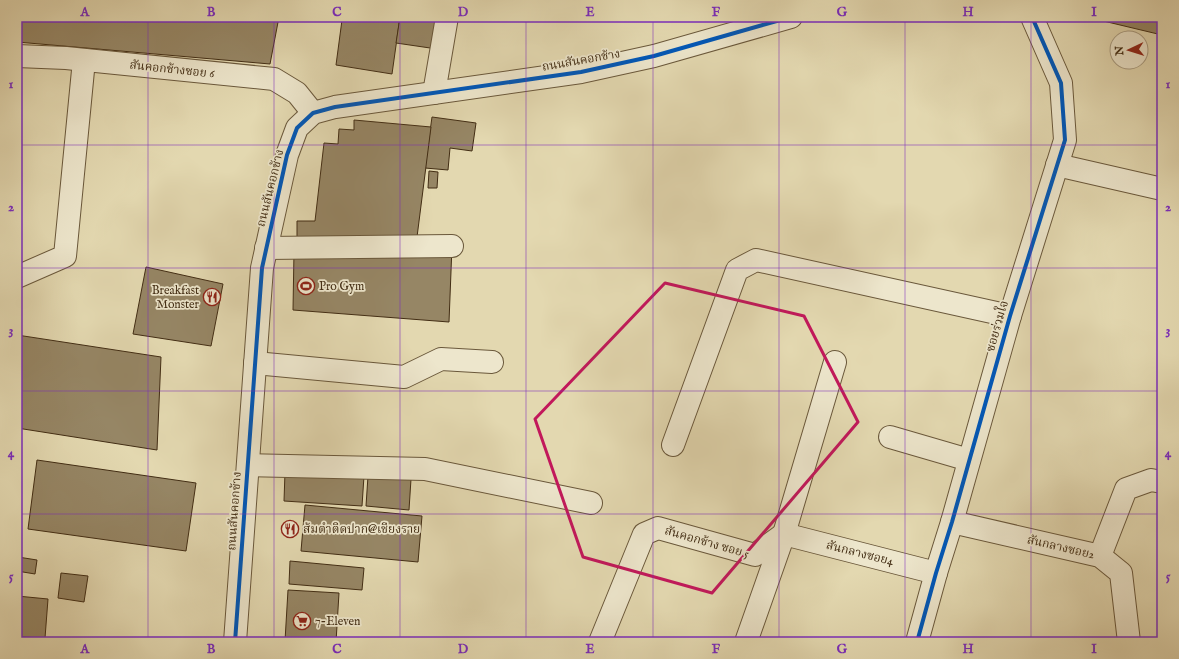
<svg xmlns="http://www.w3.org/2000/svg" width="1179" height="659" font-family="'IM FELL English','Noto Serif Thai',serif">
<rect width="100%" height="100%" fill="#e3d8b0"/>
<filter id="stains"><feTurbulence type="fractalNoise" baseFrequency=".005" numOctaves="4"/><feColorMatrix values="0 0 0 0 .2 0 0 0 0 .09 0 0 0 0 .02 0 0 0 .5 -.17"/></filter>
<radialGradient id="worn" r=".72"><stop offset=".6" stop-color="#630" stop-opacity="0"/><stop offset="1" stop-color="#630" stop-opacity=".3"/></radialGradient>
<g fill="#968665" stroke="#422d14">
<polygon points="17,17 279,17 270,64 17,42"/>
<polygon points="320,17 400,17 392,74 336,65 342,20"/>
<polygon points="400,17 441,17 437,49 396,43"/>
<polygon points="1096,17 1162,17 1162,35 1095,19"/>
<polygon points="432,117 476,123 472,151 450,148 448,170 425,168"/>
<polygon points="354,120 431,127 417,237 297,237 297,221 315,221 324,143 338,144 339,129 354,130"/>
<polygon points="429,171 438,172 437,188 428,188"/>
<polygon points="452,246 449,322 293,310 294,252"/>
<polygon points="146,267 223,284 211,346 133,334"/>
<polygon points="17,335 161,357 157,450 17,428"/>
<polygon points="37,460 196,483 186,551 28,529"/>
<polygon points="285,472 364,476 362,506 284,501"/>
<polygon points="368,476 411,479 409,510 366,506"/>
<polygon points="305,505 422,516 418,562 301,551"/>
<polygon points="18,557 37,560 35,574 17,571"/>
<polygon points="290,561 364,568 362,590 289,584"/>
<polygon points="61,573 88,576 84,602 58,598"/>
<polygon points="288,590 339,593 336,642 285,641"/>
<polygon points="17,596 48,599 45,638 20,637 20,642 17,642"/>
</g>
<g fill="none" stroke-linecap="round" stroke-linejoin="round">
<defs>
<g id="minor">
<polyline points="17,56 66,58 274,79 297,93 313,113"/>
<polyline points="434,93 447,17"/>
<polyline points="1057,165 1162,189"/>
<polyline points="266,248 452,246"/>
<polyline points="17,277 65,256 84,60"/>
<polyline points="255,363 404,377 441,359 492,362"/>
<polyline points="890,437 969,460"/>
<polyline points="673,445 737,270 756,260 1010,316"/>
<polyline points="248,465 425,469 591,503"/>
<polyline points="952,522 1100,556 1121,573 1129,642"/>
<polyline points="1100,556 1126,489 1151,480 1162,482"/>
<polyline points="235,642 262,268 287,155 297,128 313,113 335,107 581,72 654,56 791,17"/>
<polyline points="600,642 644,534 658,528 755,555 784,534 936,573"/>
<polyline points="746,642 784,534 835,362"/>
<polyline points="917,642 936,573 952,522 1010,316 1065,140 1061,83 1032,17"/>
</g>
</defs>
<use href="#minor" stroke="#6a583b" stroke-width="24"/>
<use href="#minor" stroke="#ede6cc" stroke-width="22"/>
<defs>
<g id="cycleway">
<polyline points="235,642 262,268 287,155 297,128 313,113 335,107 581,72 654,56 791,17"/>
<polyline points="917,642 936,573 952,522 1010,316 1065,140 1061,83 1032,17"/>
</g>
</defs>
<use href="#cycleway" stroke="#ede6cc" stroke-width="6"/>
<use href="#cycleway" stroke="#0057b8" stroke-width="4"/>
</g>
<path fill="none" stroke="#c2185b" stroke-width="3" stroke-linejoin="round" d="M 665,283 L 804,316 L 858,422 L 712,593 L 583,557 L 535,419 Z"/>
<path fill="none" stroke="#7b2cbf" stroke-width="1" stroke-opacity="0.55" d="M 148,17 L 148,642M 274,17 L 274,642M 400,17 L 400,642M 526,17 L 526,642M 653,17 L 653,642M 779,17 L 779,642M 905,17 L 905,642M 1031,17 L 1031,642M 17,145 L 1162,145M 17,268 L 1162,268M 17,391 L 1162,391M 17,514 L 1162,514"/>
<defs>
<symbol id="stadium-ring" viewBox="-11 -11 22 22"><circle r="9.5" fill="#ede6cc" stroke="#8f2418" stroke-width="1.5"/><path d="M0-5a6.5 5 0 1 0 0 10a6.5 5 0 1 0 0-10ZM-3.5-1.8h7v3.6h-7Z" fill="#8f2418"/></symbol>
<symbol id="restaurant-ring" viewBox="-11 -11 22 22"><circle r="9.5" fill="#ede6cc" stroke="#8f2418" stroke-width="1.5"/><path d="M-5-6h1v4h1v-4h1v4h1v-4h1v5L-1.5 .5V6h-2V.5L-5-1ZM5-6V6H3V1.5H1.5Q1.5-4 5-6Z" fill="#8f2418"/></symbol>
<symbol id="supermarket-ring" viewBox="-11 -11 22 22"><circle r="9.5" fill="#ede6cc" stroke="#8f2418" stroke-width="1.5"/><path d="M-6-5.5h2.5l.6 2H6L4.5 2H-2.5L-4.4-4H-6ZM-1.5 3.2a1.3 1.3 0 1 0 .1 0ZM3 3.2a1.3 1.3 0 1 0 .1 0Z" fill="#8f2418"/></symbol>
</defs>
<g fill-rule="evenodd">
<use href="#stadium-ring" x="296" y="276" width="20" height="20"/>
<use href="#restaurant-ring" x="202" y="287" width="20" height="20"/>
<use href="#restaurant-ring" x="280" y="519" width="20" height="20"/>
<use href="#supermarket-ring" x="292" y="611" width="20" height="20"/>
</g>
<g text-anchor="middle" stroke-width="3.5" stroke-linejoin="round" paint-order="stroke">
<g font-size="12" fill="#422d14" stroke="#ede6cc">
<text transform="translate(581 60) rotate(-10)" y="4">ถนนสันคอกช้าง</text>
<text transform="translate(172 69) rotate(6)" y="4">สันคอกช้างซอย 6</text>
<text transform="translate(270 188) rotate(-76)" y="4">ถนนสันคอกช้าง</text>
<text transform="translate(997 326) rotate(-74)" y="4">ซอยร่วมใจ</text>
<text transform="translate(234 511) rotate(-86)" y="4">ถนนสันคอกช้าง</text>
<text transform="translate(707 542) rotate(16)" y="4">สันคอกช้าง ซอย 5</text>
<text transform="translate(1061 547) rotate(13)" y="4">สันกลางซอย2</text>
<text transform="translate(860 553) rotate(14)" y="4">สันกลางซอย4</text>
</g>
<g font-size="12" fill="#422d14" stroke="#ede6cc" text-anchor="start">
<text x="319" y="290">Pro Gym</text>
<text x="199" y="294" text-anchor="end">Breakfast<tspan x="199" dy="14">Monster</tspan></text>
<text x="303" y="533">ส้มตำติดปาก@เชียงราย</text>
<text x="315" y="625">7-Eleven</text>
</g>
</g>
<rect width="1179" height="659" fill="none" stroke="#e3d8b0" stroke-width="44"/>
<g transform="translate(1129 50) rotate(266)"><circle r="19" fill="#ede6cc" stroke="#a99c82"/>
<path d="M0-3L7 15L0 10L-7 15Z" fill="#8f2418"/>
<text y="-6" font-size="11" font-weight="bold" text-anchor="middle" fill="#422d14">N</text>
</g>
<rect x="22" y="22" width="1135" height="615" fill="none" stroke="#7b2cbf" stroke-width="1.5"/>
<g font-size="13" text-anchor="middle" font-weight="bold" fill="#7b2cbf">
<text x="85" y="16">A</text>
<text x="211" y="16">B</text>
<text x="337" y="16">C</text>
<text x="463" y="16">D</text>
<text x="590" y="16">E</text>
<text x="716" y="16">F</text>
<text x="842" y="16">G</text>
<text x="968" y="16">H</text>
<text x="1094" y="16">I</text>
<text x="11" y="88">1</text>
<text x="1168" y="88">1</text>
<text x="11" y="211">2</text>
<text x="1168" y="211">2</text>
<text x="11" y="334">3</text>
<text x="1168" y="334">3</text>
<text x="11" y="457">4</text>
<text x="1168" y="457">4</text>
<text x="11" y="580">5</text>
<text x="1168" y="580">5</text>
<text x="85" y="653">A</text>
<text x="211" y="653">B</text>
<text x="337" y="653">C</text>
<text x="463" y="653">D</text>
<text x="590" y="653">E</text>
<text x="716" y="653">F</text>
<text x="842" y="653">G</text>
<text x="968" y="653">H</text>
<text x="1094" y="653">I</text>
</g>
<rect width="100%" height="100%" filter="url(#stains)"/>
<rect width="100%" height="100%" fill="url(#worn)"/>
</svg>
